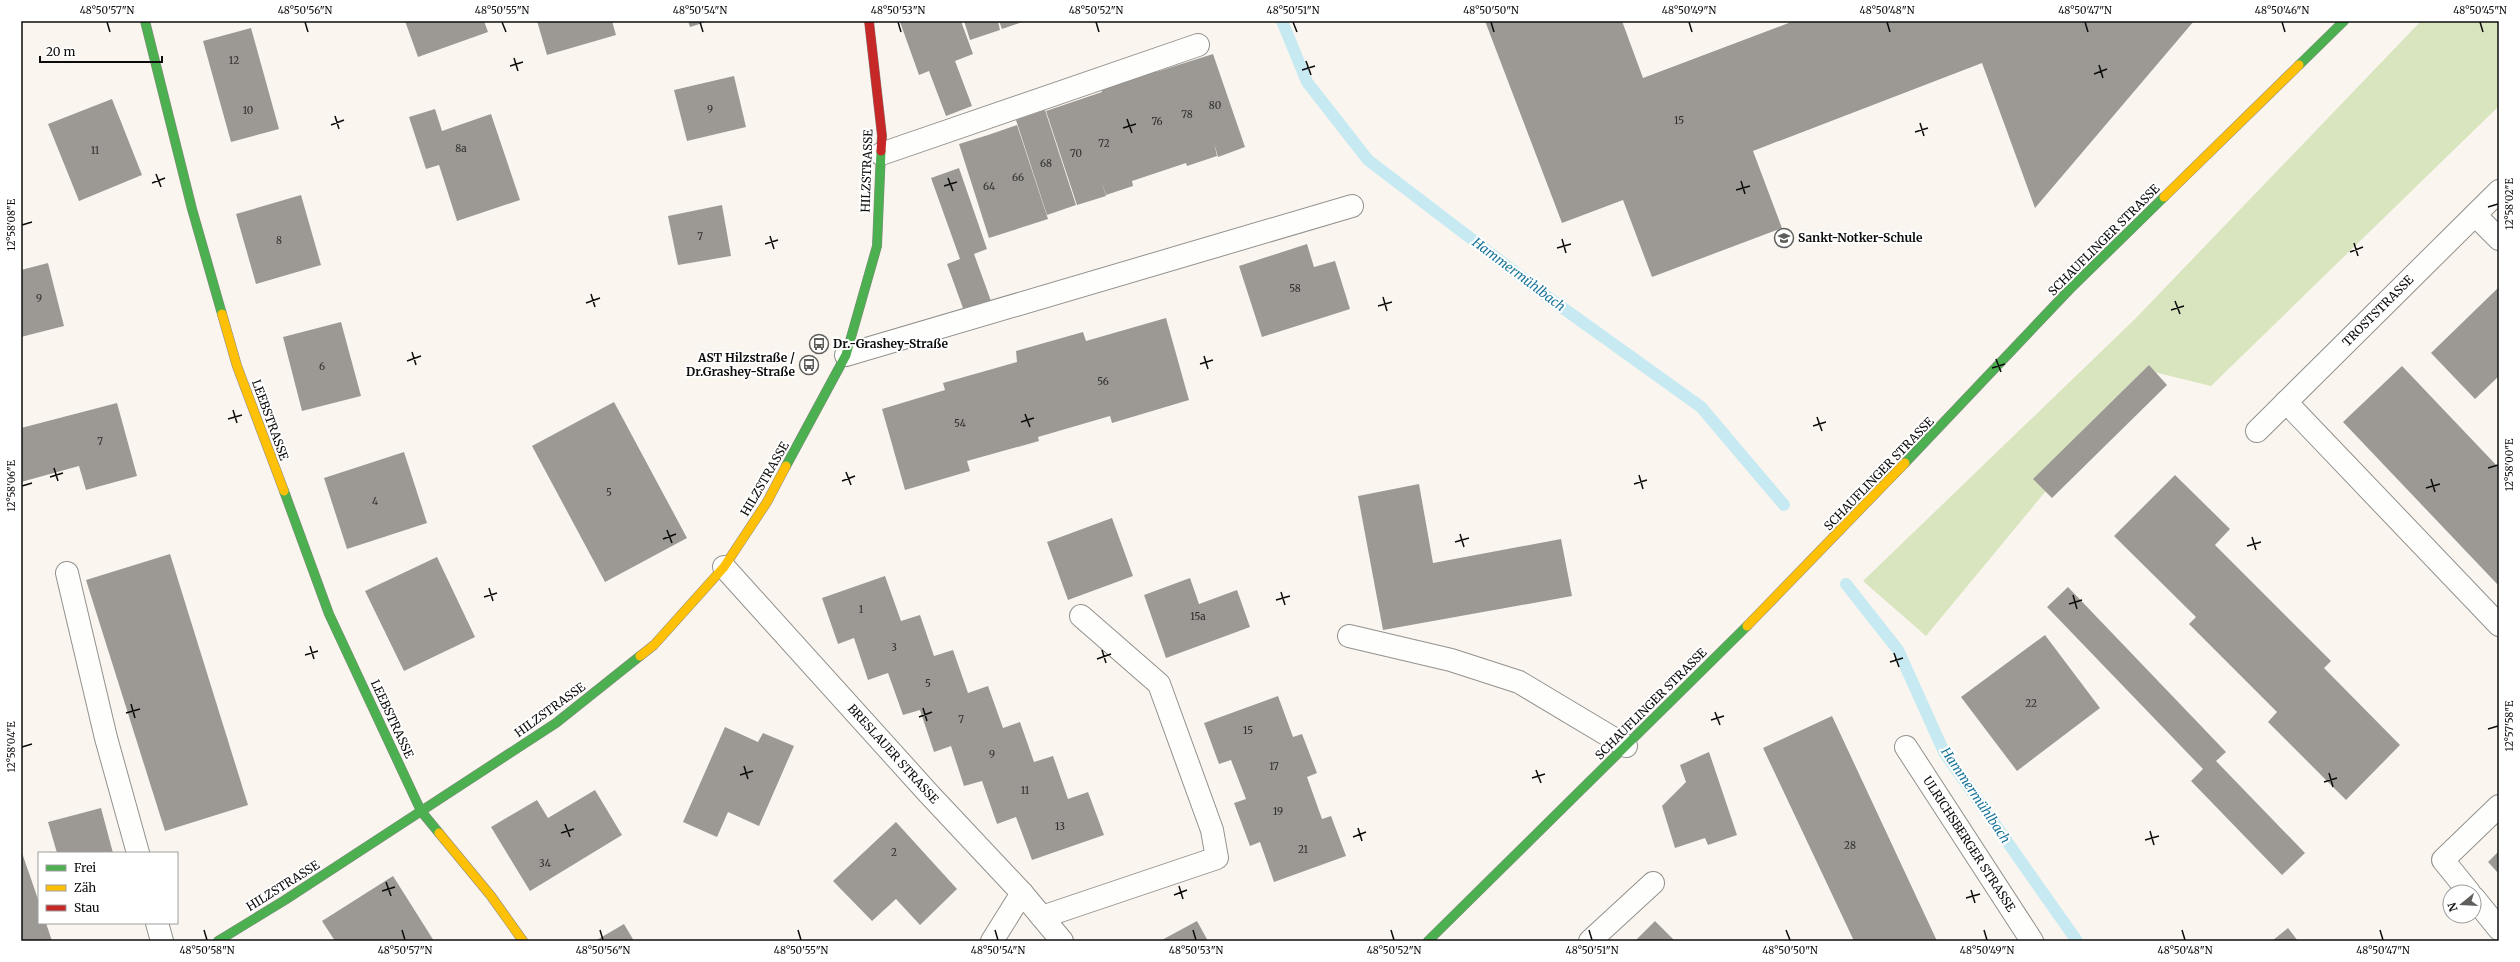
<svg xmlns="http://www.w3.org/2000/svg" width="2520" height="962" font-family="Merriweather,serif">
<rect width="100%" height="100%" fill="#faf6ef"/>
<polygon fill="#d9e5be" points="2421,21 2499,21 2499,106 2211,386 2146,370 1926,636 1863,581 2135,319"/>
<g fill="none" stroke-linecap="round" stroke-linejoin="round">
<g stroke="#c7eaf2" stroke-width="12">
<polyline points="1282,21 1307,82 1368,160 1549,298 1701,407 1784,505"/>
<polyline points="1846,584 1898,650 1944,752 2077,941"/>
</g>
</g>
<g fill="#9c9995">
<polygon points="405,21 484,21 488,32 418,57"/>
<polygon points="537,21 612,21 616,35 547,55"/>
<polygon points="688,21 709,21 690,27"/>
<polygon points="903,21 961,21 973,54 955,61 972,106 946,116 929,71 919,75 900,22"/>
<polygon points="964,21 998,21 1000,30 970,40"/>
<polygon points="999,21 1025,21 1002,29"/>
<polygon points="1485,21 1622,21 1643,78 1794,21 2194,21 2035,208 1982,63 1753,151 1782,228 1652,277 1623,200 1562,223"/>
<polygon points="251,28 279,129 231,142 203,41"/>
<polygon points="1213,54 1245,147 1218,157 1214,143 1217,156 1187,166 1182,152 1186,163 1132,181 1133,186 1106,195 1101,180 1106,196 1077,205 1046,111 1102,92 1100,87 1154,69 1156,72"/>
<polygon points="734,76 746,127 687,141 674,90"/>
<polygon points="112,99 142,175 79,201 48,124"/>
<polygon points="435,109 442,131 491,114 520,200 457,221 439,165 426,169 409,117"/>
<polygon points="1045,110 1076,205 1047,215 1016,120"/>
<polygon points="1017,125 1048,219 989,238 959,144 988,135 993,150 988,135"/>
<polygon points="959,168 987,249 974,254 991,301 964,311 947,264 960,259 931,178"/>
<polygon points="301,195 321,265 256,284 236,214"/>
<polygon points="722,205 731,256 678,265 668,216"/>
<polygon points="1307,244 1314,267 1335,261 1350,309 1262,337 1239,266"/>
<polygon points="48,263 64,326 21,337 21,270"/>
<polygon points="2499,287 2499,376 2475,399 2431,353"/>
<polygon points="1166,318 1189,400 1112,423 1110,416 1038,437 1039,441 967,461 970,471 905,490 882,409 945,390 943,383 1017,362 1016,351 1083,332 1086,341"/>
<polygon points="341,322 361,396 302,411 283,337"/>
<polygon points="2149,365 2167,385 2052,498 2033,479"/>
<polygon points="2402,366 2499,468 2499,586 2343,422"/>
<polygon points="614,402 687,538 605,582 532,446"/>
<polygon points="117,403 137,476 86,490 79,466 21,482 21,428"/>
<polygon points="404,452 427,523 347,549 324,478"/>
<polygon points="2175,475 2230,529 2215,545 2331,661 2324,668 2400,745 2346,800 2268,722 2277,712 2189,624 2196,617 2114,536"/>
<polygon points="1419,484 1433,563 1561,539 1572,596 1383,630 1358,496"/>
<polygon points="1112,518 1133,576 1068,600 1047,542"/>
<polygon points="170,554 248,805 165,831 86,580"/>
<polygon points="437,557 475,637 404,671 365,591"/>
<polygon points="885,576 901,621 920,615 934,656 953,650 968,693 988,686 1003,728 1020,722 1034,762 1053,756 1068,799 1088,792 1104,835 1032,860 1016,817 997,824 982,781 964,786 951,746 934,752 920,710 903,715 888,673 868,680 854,638 838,644 822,598"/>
<polygon points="1190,578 1199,604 1237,590 1250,627 1166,658 1144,595"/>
<polygon points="2068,587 2226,752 2216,761 2305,853 2282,875 2191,781 2203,769 2047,607"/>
<polygon points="2045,635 2100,708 2017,771 1961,697"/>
<polygon points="1278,696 1293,737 1302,734 1317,773 1307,777 1322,819 1331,816 1346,856 1274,882 1260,842 1250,846 1234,803 1246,799 1231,760 1219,764 1204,723"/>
<polygon points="1832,716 1937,941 1854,941 1763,748"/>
<polygon points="725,727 758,742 763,733 794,746 759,826 728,812 717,837 683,822"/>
<polygon points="1709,752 1737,835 1708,845 1705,838 1675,848 1662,806 1686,782 1680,765"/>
<polygon points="595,790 622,835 530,891 491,827 537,800 548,818"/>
<polygon points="101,808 113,853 57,853 48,822"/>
<polygon points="896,822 957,889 920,925 896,899 872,921 833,881"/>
<polygon points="21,850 39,902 39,923 46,923 52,941 21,941"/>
<polygon points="2499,851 2499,874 2488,862"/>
<polygon points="393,876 434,941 335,941 322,921"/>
<polygon points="1197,921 1208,941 1160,941"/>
<polygon points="1655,921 1675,941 1635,941"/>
<polygon points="624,924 634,941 595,941"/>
<polygon points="2288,928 2298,941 2272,941"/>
</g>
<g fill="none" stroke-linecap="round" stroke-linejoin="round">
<defs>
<g id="lane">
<polyline points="881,154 1198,45"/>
<polyline points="2475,215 2499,239"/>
<polyline points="846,355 1352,206"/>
<polyline points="2286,402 2499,625"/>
<polyline points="67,573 106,738 138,853"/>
<polyline points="1349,636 1451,660 1519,682 1626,746"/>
<polyline points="1042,917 1217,858 1212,830 1159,684 1081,616"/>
<polyline points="157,923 162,941"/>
<polyline points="992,941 1022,893"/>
<polyline points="1590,941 1653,883"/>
</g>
<g id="street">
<polyline points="2257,431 2499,191"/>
<polyline points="724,567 929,794 1022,893 1062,941"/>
<polyline points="1906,747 2032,941"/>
<polyline points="2469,892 2443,860 2499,806"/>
<polyline points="2474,898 2499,929"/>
</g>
<g id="fast">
<polyline points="145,21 192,209 222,314"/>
<polyline points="2299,65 2344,21"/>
<polyline points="1905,463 2070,289 2164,197"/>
<polyline points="786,466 846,355 877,246 881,151"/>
<polyline points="284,491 329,614 421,811 439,833"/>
<polyline points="218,941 285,900 556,723 640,656"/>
<polyline points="1428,941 1747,626"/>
</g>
<g id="slow">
<polyline points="2164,197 2299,65"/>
<polyline points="222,314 237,366 284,491"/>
<polyline points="1747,626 1905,463"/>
<polyline points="640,656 654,645 724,567 767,502 786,466"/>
<polyline points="439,833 491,896 523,941"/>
</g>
<polyline id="jam" points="869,21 882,136 881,151"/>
</defs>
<use href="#lane" stroke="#93918e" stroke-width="24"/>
<use href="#street" stroke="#93918e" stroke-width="24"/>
<use href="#fast" stroke="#8a8885" stroke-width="10"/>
<use href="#slow" stroke="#8a8885" stroke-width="10"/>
<use href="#jam" stroke="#8a8885" stroke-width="10"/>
<use href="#lane" stroke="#fefefd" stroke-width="22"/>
<use href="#street" stroke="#fefefd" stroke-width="22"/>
<use href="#fast" stroke="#4caf50" stroke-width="9"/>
<use href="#slow" stroke="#ffc107" stroke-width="9"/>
<use href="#jam" stroke="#c62828" stroke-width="9"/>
</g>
<path fill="none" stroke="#0c0c0c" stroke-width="1.5" d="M 107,22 L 110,32M 305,22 L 308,32M 502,22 L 506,32M 700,22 L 703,32M 898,22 L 901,32M 1096,22 L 1099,32M 1293,22 L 1297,32M 1491,22 L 1494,32M 1689,22 L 1692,32M 1887,22 L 1890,32M 2085,22 L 2088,32M 2282,22 L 2285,32M 2480,22 L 2483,32M 514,58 L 518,71M 1306,61 L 1311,75M 2099,65 L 2103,78M 510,66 L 523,62M 1302,70 L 1315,66M 2094,74 L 2107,69M 335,116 L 339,129M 1127,119 L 1132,133M 1920,123 L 1924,136M 331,125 L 344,120M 1123,128 L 1136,124M 1915,132 L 1928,128M 156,174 L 161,187M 948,178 L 953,191M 1741,181 L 1745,194M 152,183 L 165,178M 944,186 L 957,182M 1736,190 L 1750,186M 2488,207 L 2498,204M 22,225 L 32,222M 770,236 L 774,249M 1562,239 L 1566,253M 2354,243 L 2358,256M 765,244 L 778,240M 1557,248 L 1571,244M 2350,252 L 2363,247M 591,294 L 595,307M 1383,297 L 1387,311M 2175,301 L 2180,314M 586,303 L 600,298M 1378,306 L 1392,302M 2171,310 L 2184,306M 412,352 L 416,365M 1204,356 L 1208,369M 1996,359 L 2001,372M 407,361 L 421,356M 1200,364 L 1213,360M 1992,368 L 2005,364M 233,410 L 237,423M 1025,414 L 1030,427M 1817,417 L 1822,431M 228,419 L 242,415M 1021,422 L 1034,418M 1813,426 L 1826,422M 54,468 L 58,481M 2488,468 L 2498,465M 846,472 L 851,485M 1639,475 L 1643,489M 50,477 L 63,473M 2431,479 L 2435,492M 842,481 L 855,476M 1634,484 L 1647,480M 22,486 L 32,483M 2426,488 L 2440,484M 667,530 L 672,543M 1460,534 L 1464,547M 2252,537 L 2256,550M 663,539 L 676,534M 1455,542 L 1469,538M 2247,546 L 2261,542M 489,588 L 493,601M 1281,592 L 1285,605M 2073,595 L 2077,609M 484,597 L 497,593M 1276,600 L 1290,596M 2069,604 L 2082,600M 310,646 L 314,659M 1102,650 L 1106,663M 1894,653 L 1899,667M 305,655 L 318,651M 1097,659 L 1111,654M 1890,662 L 1903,658M 131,704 L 135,718M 923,708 L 927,721M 1715,712 L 1720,725M 126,713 L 140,709M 919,717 L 932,712M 1711,720 L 1724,716M 2488,729 L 2498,726M 22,747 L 32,744M 744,766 L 748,779M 1536,770 L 1541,783M 2329,773 L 2333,787M 740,775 L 753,771M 1532,778 L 1545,774M 2324,782 L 2337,778M 565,824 L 570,837M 1358,828 L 1362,841M 2150,831 L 2154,845M 561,833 L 574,829M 1353,837 L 1366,832M 2145,840 L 2159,836M 386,882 L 391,896M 1179,886 L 1183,899M 1971,890 L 1975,903M 382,891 L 395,887M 1174,895 L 1187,890M 1966,898 L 1980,894M 204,930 L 207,940M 402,930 L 405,940M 600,930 L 603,940M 798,930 L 801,940M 995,930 L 998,940M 1193,930 L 1196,940M 1391,930 L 1394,940M 1589,930 L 1592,940M 1786,930 L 1790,940M 1984,930 L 1987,940M 2182,930 L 2185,940M 2380,930 L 2383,940"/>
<defs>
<symbol id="school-ring" viewBox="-11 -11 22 22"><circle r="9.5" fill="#fff" stroke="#5f5e5b" stroke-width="1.5"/><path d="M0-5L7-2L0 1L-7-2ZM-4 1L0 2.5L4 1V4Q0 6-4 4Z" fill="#5f5e5b"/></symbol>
<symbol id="bus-ring" viewBox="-11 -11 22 22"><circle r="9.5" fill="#fff" stroke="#5f5e5b" stroke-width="1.5"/><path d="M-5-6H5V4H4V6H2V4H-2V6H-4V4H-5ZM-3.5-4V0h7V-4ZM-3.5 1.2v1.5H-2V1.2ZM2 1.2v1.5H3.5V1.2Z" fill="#5f5e5b"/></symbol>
</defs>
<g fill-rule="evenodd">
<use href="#school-ring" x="1773" y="227" width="22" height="22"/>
<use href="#bus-ring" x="808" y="333" width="22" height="22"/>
<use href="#bus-ring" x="798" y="354" width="22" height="22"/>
</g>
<g text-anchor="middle" stroke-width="4" stroke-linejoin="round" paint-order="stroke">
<g font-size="10" fill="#302f2e">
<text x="234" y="64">12</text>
<text x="1215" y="109">80</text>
<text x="710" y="113">9</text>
<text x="248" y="114">10</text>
<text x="1187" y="118">78</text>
<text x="1679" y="124">15</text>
<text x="1157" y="125">76</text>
<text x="1104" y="147">72</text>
<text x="461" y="152">8a</text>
<text x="95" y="154">11</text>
<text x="1076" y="157">70</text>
<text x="1046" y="167">68</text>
<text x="1018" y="181">66</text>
<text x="989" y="190">64</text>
<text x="700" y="240">7</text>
<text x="279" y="244">8</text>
<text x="1295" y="292">58</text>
<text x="39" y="302">9</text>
<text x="322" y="370">6</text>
<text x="1103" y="385">56</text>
<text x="960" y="427">54</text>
<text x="100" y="445">7</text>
<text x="609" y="496">5</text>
<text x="375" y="505">4</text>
<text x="861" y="613">1</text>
<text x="1198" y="620">15a</text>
<text x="894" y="651">3</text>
<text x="928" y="687">5</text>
<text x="2031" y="707">22</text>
<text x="961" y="723">7</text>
<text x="1248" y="734">15</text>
<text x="992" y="758">9</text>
<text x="1274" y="770">17</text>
<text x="1025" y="794">11</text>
<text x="1278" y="815">19</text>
<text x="1060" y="830">13</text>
<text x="1850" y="849">28</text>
<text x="1303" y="853">21</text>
<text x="894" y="856">2</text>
<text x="545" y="867">34</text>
</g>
<g font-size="12" fill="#0c0c0c" stroke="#fff">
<text transform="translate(867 171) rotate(-88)" y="4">HILZSTRASSE</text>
<text transform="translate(2104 240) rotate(-45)" y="4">SCHAUFLINGER STRASSE</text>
<text transform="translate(2378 311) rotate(-45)" y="4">TROSTSTRASSE</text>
<text transform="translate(270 420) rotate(70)" y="4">LEEBSTRASSE</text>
<text transform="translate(1879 474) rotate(-46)" y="4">SCHAUFLINGER STRASSE</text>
<text transform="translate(765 479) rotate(-60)" y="4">HILZSTRASSE</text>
<text transform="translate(1651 704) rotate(-45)" y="4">SCHAUFLINGER STRASSE</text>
<text transform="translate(550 710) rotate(-36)" y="4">HILZSTRASSE</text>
<text transform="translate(392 719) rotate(65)" y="4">LEEBSTRASSE</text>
<text transform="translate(893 754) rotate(48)" y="4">BRESLAUER STRASSE</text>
<text transform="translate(1969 844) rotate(57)" y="4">ULRICHSBERGER STRASSE</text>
<text transform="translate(283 886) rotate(-32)" y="4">HILZSTRASSE</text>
</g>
<g font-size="12" font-weight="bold" fill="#0c0c0c" stroke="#fff" text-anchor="start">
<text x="1798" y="242">Sankt-Notker-Schule</text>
<text x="833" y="348">Dr.-Grashey-Straße</text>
<text x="795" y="362" text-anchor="end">AST Hilzstraße /<tspan x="795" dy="14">Dr.Grashey-Straße</tspan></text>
</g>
<g font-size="13" font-style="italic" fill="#1a7599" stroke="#fff">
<text transform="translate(1519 274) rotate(37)" y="5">Hammermühlbach</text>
<text transform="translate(1976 795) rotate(56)" y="5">Hammermühlbach</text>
</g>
</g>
<rect width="2520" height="962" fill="none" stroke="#ffffff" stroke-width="44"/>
<rect x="38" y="852" width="140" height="72" fill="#ffffff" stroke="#9e9e9e"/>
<rect x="46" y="865" width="20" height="6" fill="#4caf50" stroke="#9e9e9e"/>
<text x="74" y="872" font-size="12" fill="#0c0c0c">Frei</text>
<rect x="46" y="885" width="20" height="6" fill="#ffc107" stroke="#9e9e9e"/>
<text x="74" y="892" font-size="12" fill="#0c0c0c">Zäh</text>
<rect x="46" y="905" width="20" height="6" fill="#c62828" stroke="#9e9e9e"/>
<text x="74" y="912" font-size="12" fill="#0c0c0c">Stau</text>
<g transform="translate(2462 904) rotate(252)"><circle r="19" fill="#ffffff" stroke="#9e9e9e"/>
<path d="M0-3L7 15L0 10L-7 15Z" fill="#5f5e5b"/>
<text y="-6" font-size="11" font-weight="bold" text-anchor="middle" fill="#0c0c0c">N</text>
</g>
<path d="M40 56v6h122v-6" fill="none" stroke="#0c0c0c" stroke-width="2"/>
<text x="46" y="56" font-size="12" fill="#0c0c0c" stroke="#ffffff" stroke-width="3" paint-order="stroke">20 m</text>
<rect x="22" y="22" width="2476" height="918" fill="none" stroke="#0c0c0c" stroke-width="1.5"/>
<g font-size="10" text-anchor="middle" fill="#0c0c0c">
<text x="107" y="14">48°50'57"N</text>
<text x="305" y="14">48°50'56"N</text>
<text x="502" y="14">48°50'55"N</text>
<text x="700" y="14">48°50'54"N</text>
<text x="898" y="14">48°50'53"N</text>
<text x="1096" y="14">48°50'52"N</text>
<text x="1293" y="14">48°50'51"N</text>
<text x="1491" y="14">48°50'50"N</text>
<text x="1689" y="14">48°50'49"N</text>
<text x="1887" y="14">48°50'48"N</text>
<text x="2085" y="14">48°50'47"N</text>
<text x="2282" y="14">48°50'46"N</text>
<text x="2480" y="14">48°50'45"N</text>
<text transform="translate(2509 204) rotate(-90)" y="4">12°58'02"E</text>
<text transform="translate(11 225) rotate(-90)" y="4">12°58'08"E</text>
<text transform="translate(2509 465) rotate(-90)" y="4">12°58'00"E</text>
<text transform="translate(11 486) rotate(-90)" y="4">12°58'06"E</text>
<text transform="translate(2509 726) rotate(-90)" y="4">12°57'58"E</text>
<text transform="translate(11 747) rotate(-90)" y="4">12°58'04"E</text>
<text x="207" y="954">48°50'58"N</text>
<text x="405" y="954">48°50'57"N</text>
<text x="603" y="954">48°50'56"N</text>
<text x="801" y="954">48°50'55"N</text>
<text x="998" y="954">48°50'54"N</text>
<text x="1196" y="954">48°50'53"N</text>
<text x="1394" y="954">48°50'52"N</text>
<text x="1592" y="954">48°50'51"N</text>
<text x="1790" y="954">48°50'50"N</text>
<text x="1987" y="954">48°50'49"N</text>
<text x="2185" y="954">48°50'48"N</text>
<text x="2383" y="954">48°50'47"N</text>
</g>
</svg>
